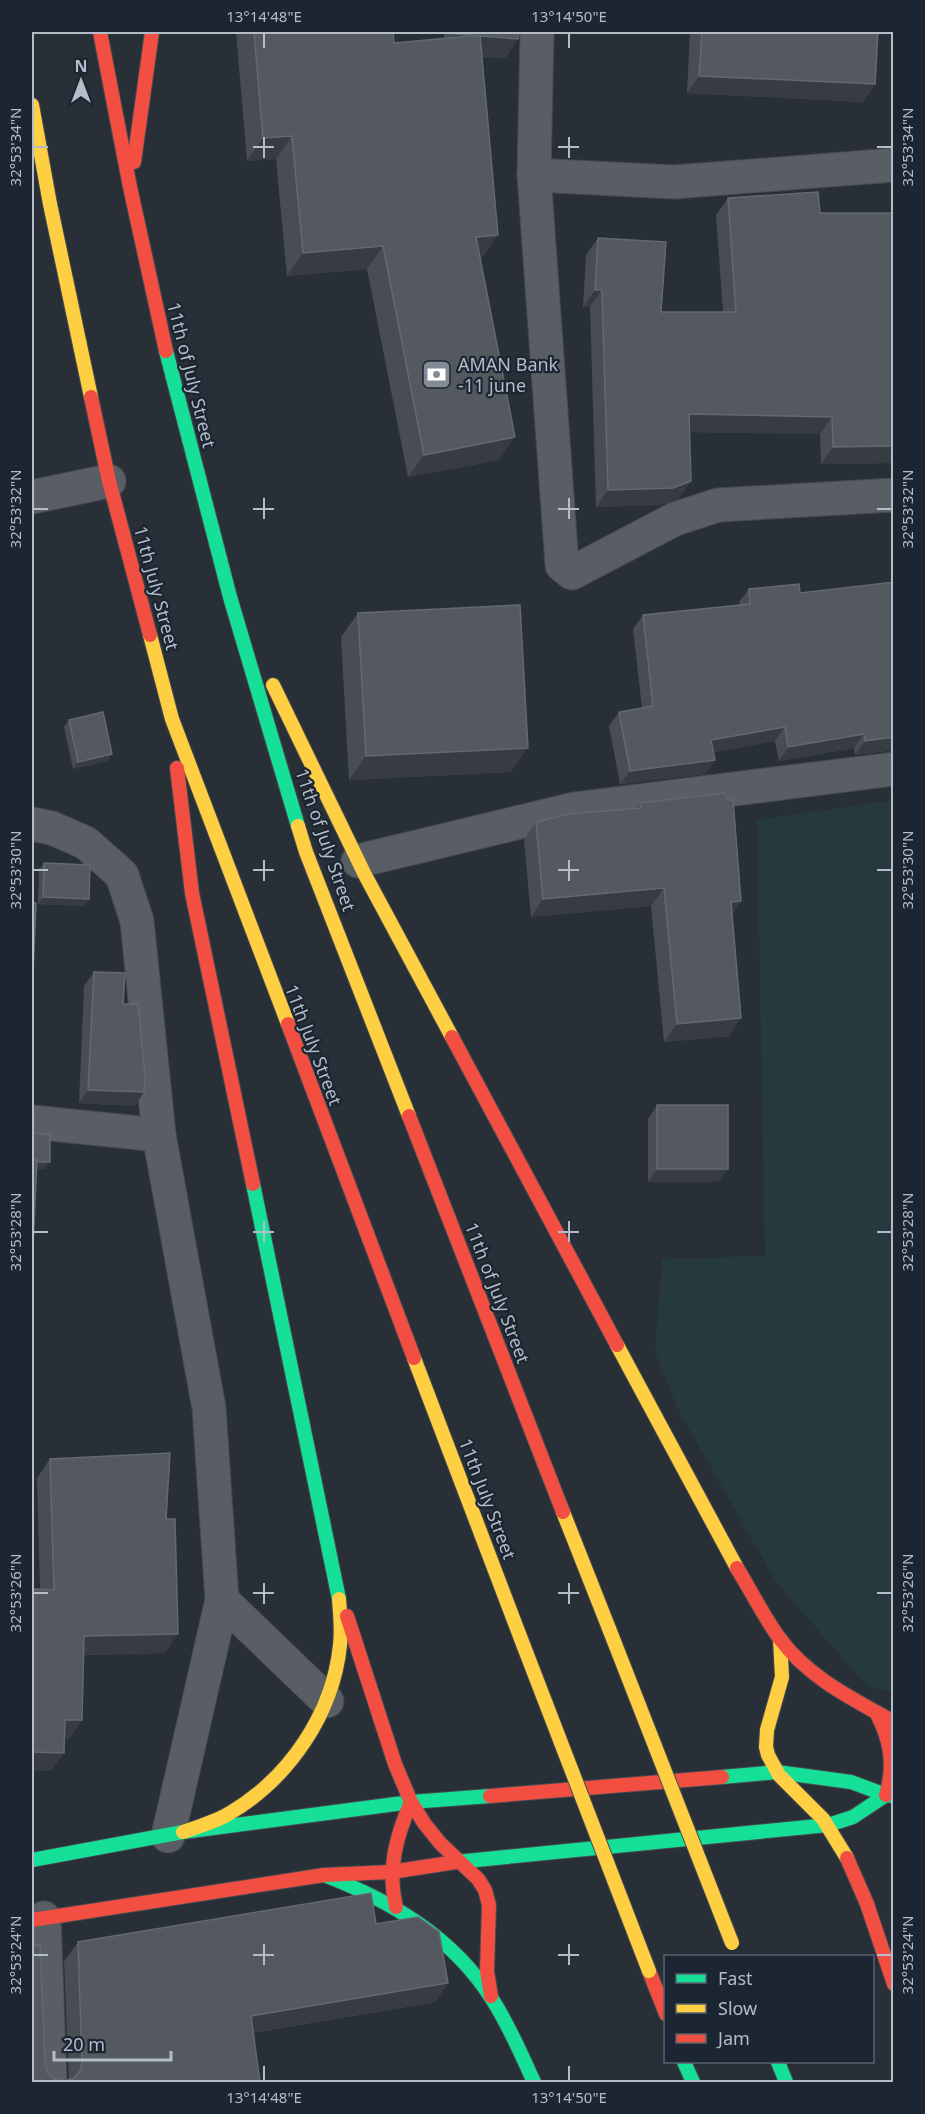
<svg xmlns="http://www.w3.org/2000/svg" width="925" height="2114" font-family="'Noto Sans',sans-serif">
<rect width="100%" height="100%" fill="#292f36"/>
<polygon fill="#263a3d" points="893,800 894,800 893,1693 867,1686 776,1582 678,1409 655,1352 662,1259 765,1256 757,820"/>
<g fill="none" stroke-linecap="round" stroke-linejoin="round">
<defs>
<g id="street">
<polyline points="537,32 534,175 562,565 572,573 675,519 718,505 894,495"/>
<polyline points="534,175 674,182 894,165"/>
<polyline points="32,497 109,481"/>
<polyline points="32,824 52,828 86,843 122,875 137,921 159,1135 209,1408 222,1600 327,1701"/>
<polyline points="358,861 574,809 894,769"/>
<polyline points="32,1122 159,1135"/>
<polyline points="168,1836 222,1600"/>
<polyline points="44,1918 50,2082"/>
</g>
<g id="fast">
<polyline points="166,351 230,597 298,826"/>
<polyline points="253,1184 339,1599"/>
<polyline points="722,1777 777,1772 851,1782 886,1795 894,1796"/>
<polyline points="32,1860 183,1832 411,1802 490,1796"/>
<polyline points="456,1862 828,1825 853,1817 886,1795"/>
<path d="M 324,1875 C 391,1901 453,1937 492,1999 C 509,2025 521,2054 534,2082"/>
<polyline points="684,2062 693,2082"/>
<polyline points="778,2062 786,2082"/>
</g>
<g id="slow">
<polyline points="32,105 50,204 91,397"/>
<polyline points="150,635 172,719 288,1024"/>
<polyline points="273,685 365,875 452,1037"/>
<polyline points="298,826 306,852 409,1116"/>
<polyline points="617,1345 737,1568"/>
<polyline points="414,1358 521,1639"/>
<polyline points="563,1512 610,1631"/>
<polyline points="780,1639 782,1677 767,1730 766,1747 768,1755 779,1775 823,1819 847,1858"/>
<path d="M 183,1832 C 199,1826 216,1822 230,1813 C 289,1778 333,1714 340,1645 C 342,1630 340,1614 339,1599"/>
</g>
<g id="jam">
<polyline points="100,32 130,187 166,351"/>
<polyline points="134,162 152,32"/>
<polyline points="91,397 109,481 150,635"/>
<polyline points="177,768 192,893 253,1184"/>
<polyline points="288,1024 414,1358"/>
<polyline points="452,1037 617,1345"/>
<polyline points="409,1116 563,1512"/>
<path d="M 737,1568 C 751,1591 764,1617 780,1639 C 809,1678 853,1699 894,1722"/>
<polyline points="347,1616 395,1764 411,1802 424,1823 440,1843 478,1879 485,1890 489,1905 487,1971 491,1996"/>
<path d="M 877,1714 C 891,1741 895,1766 886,1795"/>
<polyline points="490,1796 722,1777"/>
<polyline points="847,1858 867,1904 894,1984"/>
<path d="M 396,1907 C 387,1870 396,1837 411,1802"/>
<polyline points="32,1920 324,1875 391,1872 456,1862"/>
<polyline points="649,1971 666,2014"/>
</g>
</defs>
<use href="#street" stroke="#454a4f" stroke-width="35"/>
<use href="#fast" stroke="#454a4f" stroke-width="16"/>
<use href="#slow" stroke="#454a4f" stroke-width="16"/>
<use href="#jam" stroke="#454a4f" stroke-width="16"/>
<use href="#street" stroke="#595e65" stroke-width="33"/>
<use href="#fast" stroke="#16e098" stroke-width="14"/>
<use href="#slow" stroke="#ffcf43" stroke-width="14"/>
<use href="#jam" stroke="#f24e42" stroke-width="14"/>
<defs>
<g id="slow-bridge">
<polyline points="610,1631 732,1943"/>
<polyline points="521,1639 649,1971"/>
</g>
</defs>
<use href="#slow-bridge" stroke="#464c52" stroke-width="16" stroke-linecap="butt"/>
<use href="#slow-bridge" stroke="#ffcf43" stroke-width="14"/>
</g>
<g fill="#484d54">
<polygon points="236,32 393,32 394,43 444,39 444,32 519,32 518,39 505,58 482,57 482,258 480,258 499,460 408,477 367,269 287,276 276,159 247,161"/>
<polygon points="690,32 878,32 875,84 863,102 687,93"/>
<polygon points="728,198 820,213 894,213 894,463 821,464 820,434 689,432 679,498 661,505 596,507 590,307 583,307 586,255 598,238 661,312 723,312 716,215"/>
<polygon points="894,582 894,750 855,755 854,748 779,761 775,741 713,752 715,760 705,774 620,784 609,726 619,712 642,708 633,629 643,615 740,605 739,602 749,589 800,593"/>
<polygon points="358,613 511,772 349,780 341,637"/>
<polygon points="69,720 112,754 107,761 73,769 64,727"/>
<polygon points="640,803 732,915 741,1018 729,1036 664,1042 651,906 531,917 524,840 536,822 636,808"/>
<polygon points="44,863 89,899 84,906 38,904 39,870"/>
<polygon points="94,972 135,1106 79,1103 84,986"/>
<polygon points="657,1105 718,1182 648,1182 648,1119"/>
<polygon points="50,1459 166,1519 165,1653 84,1655 82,1720 69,1739 65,1739 51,1771 40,1589 37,1478"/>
<polygon points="376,1924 448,1983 435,2002 253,2033 260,2082 32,2082 45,2063 47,2072 54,2079 65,2081 69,2080 64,1961 78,1942"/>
</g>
<g fill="#373c43">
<polygon points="456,34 518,39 505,58 443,54"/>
<polygon points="699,76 875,84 863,102 687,93"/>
<polygon points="292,136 276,159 247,161 263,138"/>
<polygon points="498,235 482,258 460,260 476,237"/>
<polygon points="383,246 367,269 287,276 303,253"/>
<polygon points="595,290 602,290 590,307 583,307"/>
<polygon points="689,414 832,417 820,434 677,432"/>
<polygon points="515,437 499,460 408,477 424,455"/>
<polygon points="894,446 893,463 821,464 833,447"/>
<polygon points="691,481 679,498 661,505 596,507 608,490"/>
<polygon points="785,727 775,741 702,754 711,740"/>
<polygon points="864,734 854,748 779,761 788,747"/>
<polygon points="894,737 894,750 855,755 865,741"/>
<polygon points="528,748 511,772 349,780 366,756"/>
<polygon points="112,754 107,761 73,769 78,762"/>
<polygon points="715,760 705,774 620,784 630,771"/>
<polygon points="664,888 651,906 531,917 543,899"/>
<polygon points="43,897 89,899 84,906 38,904"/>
<polygon points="741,901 729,919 731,902"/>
<polygon points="741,1018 729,1036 664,1042 677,1024"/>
<polygon points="88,1090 144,1092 135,1106 79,1103"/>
<polygon points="50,1162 45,1169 32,1170 32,1163"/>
<polygon points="657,1169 728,1169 718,1182 648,1182"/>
<polygon points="178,1634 165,1653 71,1655 84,1636"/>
<polygon points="65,1720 82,1720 69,1739 52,1739"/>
<polygon points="32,1752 64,1753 51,1771 32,1771"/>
<polygon points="448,1983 435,2002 237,2035 251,2016"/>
</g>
<g fill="#545960" stroke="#626970" stroke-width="1.5">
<polygon points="254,32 393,32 394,43 480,35 498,235 476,237 515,437 424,455 383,246 303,253 292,136 263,138"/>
<polygon points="457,32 519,32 518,39 456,34"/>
<polygon points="702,32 878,32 875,84 699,76"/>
<polygon points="818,192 820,213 894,213 894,446 833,447 832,417 689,414 691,481 673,488 608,490 602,290 595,290 598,238 666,242 661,312 736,312 728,198"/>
<polygon points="894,582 894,737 865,741 864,734 788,747 785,727 711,740 715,760 630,771 619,712 653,706 643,615 750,604 749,589 799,584 800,593"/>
<polygon points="520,605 528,748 366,756 358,613"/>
<polygon points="103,712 112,754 78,762 69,720"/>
<polygon points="725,793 727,800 733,800 741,901 731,902 741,1018 677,1024 664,888 543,899 536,822 569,814 641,808 640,803"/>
<polygon points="44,863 90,865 89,899 43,897"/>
<polygon points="32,903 36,903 33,974 32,974"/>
<polygon points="94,972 125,973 123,1004 138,1004 145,1076 144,1092 88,1090"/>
<rect x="657" y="1105" width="71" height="64"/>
<polygon points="32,1132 50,1135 50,1162 37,1162 37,1160 32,1160"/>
<polygon points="32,1160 37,1160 33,1245 32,1245"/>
<polygon points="170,1453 166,1519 175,1519 178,1634 84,1636 82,1720 65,1720 64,1753 32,1752 32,1589 54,1590 50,1459"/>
<polygon points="371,1893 376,1924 418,1917 439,1932 448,1983 251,2016 260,2082 32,2082 32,1946 40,1945 45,2063 47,2072 54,2079 65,2081 74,2078 80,2071 82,2063 78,1942"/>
</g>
<path fill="none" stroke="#b3bcc8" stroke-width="2" d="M 264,33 L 264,48M 569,33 L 569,48M 264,137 L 264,158M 569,137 L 569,158M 33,147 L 48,147M 253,147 L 274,147M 558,147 L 579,147M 877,147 L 892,147M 264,498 L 264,519M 569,498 L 569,519M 33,509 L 48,509M 253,509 L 274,509M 558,509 L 579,509M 877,509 L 892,509M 264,860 L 264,881M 569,860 L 569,881M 33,870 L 48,870M 253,870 L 274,870M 558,870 L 579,870M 877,870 L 892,870M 264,1221 L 264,1242M 569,1221 L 569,1242M 33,1232 L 48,1232M 253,1232 L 274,1232M 558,1232 L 579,1232M 877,1232 L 892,1232M 264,1583 L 264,1604M 569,1583 L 569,1604M 33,1593 L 48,1593M 253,1593 L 274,1593M 558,1593 L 579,1593M 877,1593 L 892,1593M 264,1944 L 264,1965M 569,1944 L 569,1965M 33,1955 L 48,1955M 253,1955 L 274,1955M 558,1955 L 579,1955M 877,1955 L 892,1955M 264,2066 L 264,2081M 569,2066 L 569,2081"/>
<defs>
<symbol id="bank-square" viewBox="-11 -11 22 22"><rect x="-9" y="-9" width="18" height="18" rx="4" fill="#838b95" stroke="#1c2632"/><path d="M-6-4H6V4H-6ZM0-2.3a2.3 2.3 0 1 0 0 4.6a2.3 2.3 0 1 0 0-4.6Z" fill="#fff"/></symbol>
</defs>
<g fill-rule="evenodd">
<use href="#bank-square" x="420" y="358" width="33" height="33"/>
</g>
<g text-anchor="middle" stroke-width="4.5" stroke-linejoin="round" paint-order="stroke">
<g font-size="18" fill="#b3bcc8" stroke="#1c2632" text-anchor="start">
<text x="458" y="371">AMAN Bank<tspan x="458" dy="21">-11 june</tspan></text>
</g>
<g font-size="18" fill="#b3bcc8" stroke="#1c2632">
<text transform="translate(191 375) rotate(76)" y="6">11th of July Street</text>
<text transform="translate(156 588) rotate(75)" y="6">11th July Street</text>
<text transform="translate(325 840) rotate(71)" y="6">11th of July Street</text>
<text transform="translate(313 1045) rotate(69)" y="6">11th July Street</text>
<text transform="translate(497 1293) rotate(69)" y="6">11th of July Street</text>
<text transform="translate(487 1499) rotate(69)" y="6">11th July Street</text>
</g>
</g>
<rect width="925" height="2114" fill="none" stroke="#1c2632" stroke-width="66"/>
<rect x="664" y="1955" width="210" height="108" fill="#1c2632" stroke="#58626e" stroke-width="1.5"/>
<rect x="676" y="1974" width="30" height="9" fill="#16e098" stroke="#58626e" stroke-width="1.5"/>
<text x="718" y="1985" font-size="18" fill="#b3bcc8">Fast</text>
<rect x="676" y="2004" width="30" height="9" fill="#ffcf43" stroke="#58626e" stroke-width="1.5"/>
<text x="718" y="2015" font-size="18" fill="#b3bcc8">Slow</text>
<rect x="676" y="2034" width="30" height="9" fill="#f24e42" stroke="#58626e" stroke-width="1.5"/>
<text x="718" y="2045" font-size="18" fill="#b3bcc8">Jam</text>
<g transform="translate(81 81)" stroke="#1c2632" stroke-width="4.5" paint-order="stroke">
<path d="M0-4.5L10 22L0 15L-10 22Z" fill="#b3bcc8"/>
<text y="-9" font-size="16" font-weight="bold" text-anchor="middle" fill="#b3bcc8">N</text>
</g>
<path d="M54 2051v9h117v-9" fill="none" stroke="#b3bcc8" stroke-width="3"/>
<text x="63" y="2051" font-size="18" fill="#b3bcc8" stroke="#1c2632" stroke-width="4.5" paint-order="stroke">20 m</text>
<rect x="33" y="33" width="859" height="2048" fill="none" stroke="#b3bcc8" stroke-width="2"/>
<g font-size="15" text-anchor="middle" fill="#b3bcc8">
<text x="264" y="22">13°14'48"E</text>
<text x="569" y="22">13°14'50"E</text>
<text transform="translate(16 147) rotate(-90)" y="5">32°53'34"N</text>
<text transform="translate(908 147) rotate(-90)" y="5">32°53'34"N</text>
<text transform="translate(16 509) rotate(-90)" y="5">32°53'32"N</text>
<text transform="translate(908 509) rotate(-90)" y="5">32°53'32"N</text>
<text transform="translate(16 870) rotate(-90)" y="5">32°53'30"N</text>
<text transform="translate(908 870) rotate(-90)" y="5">32°53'30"N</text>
<text transform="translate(16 1232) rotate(-90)" y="5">32°53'28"N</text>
<text transform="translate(908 1232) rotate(-90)" y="5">32°53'28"N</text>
<text transform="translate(16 1593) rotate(-90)" y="5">32°53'26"N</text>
<text transform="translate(908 1593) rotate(-90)" y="5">32°53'26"N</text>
<text transform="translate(16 1955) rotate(-90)" y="5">32°53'24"N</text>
<text transform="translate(908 1955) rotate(-90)" y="5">32°53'24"N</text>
<text x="264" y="2103">13°14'48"E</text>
<text x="569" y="2103">13°14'50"E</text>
</g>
</svg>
